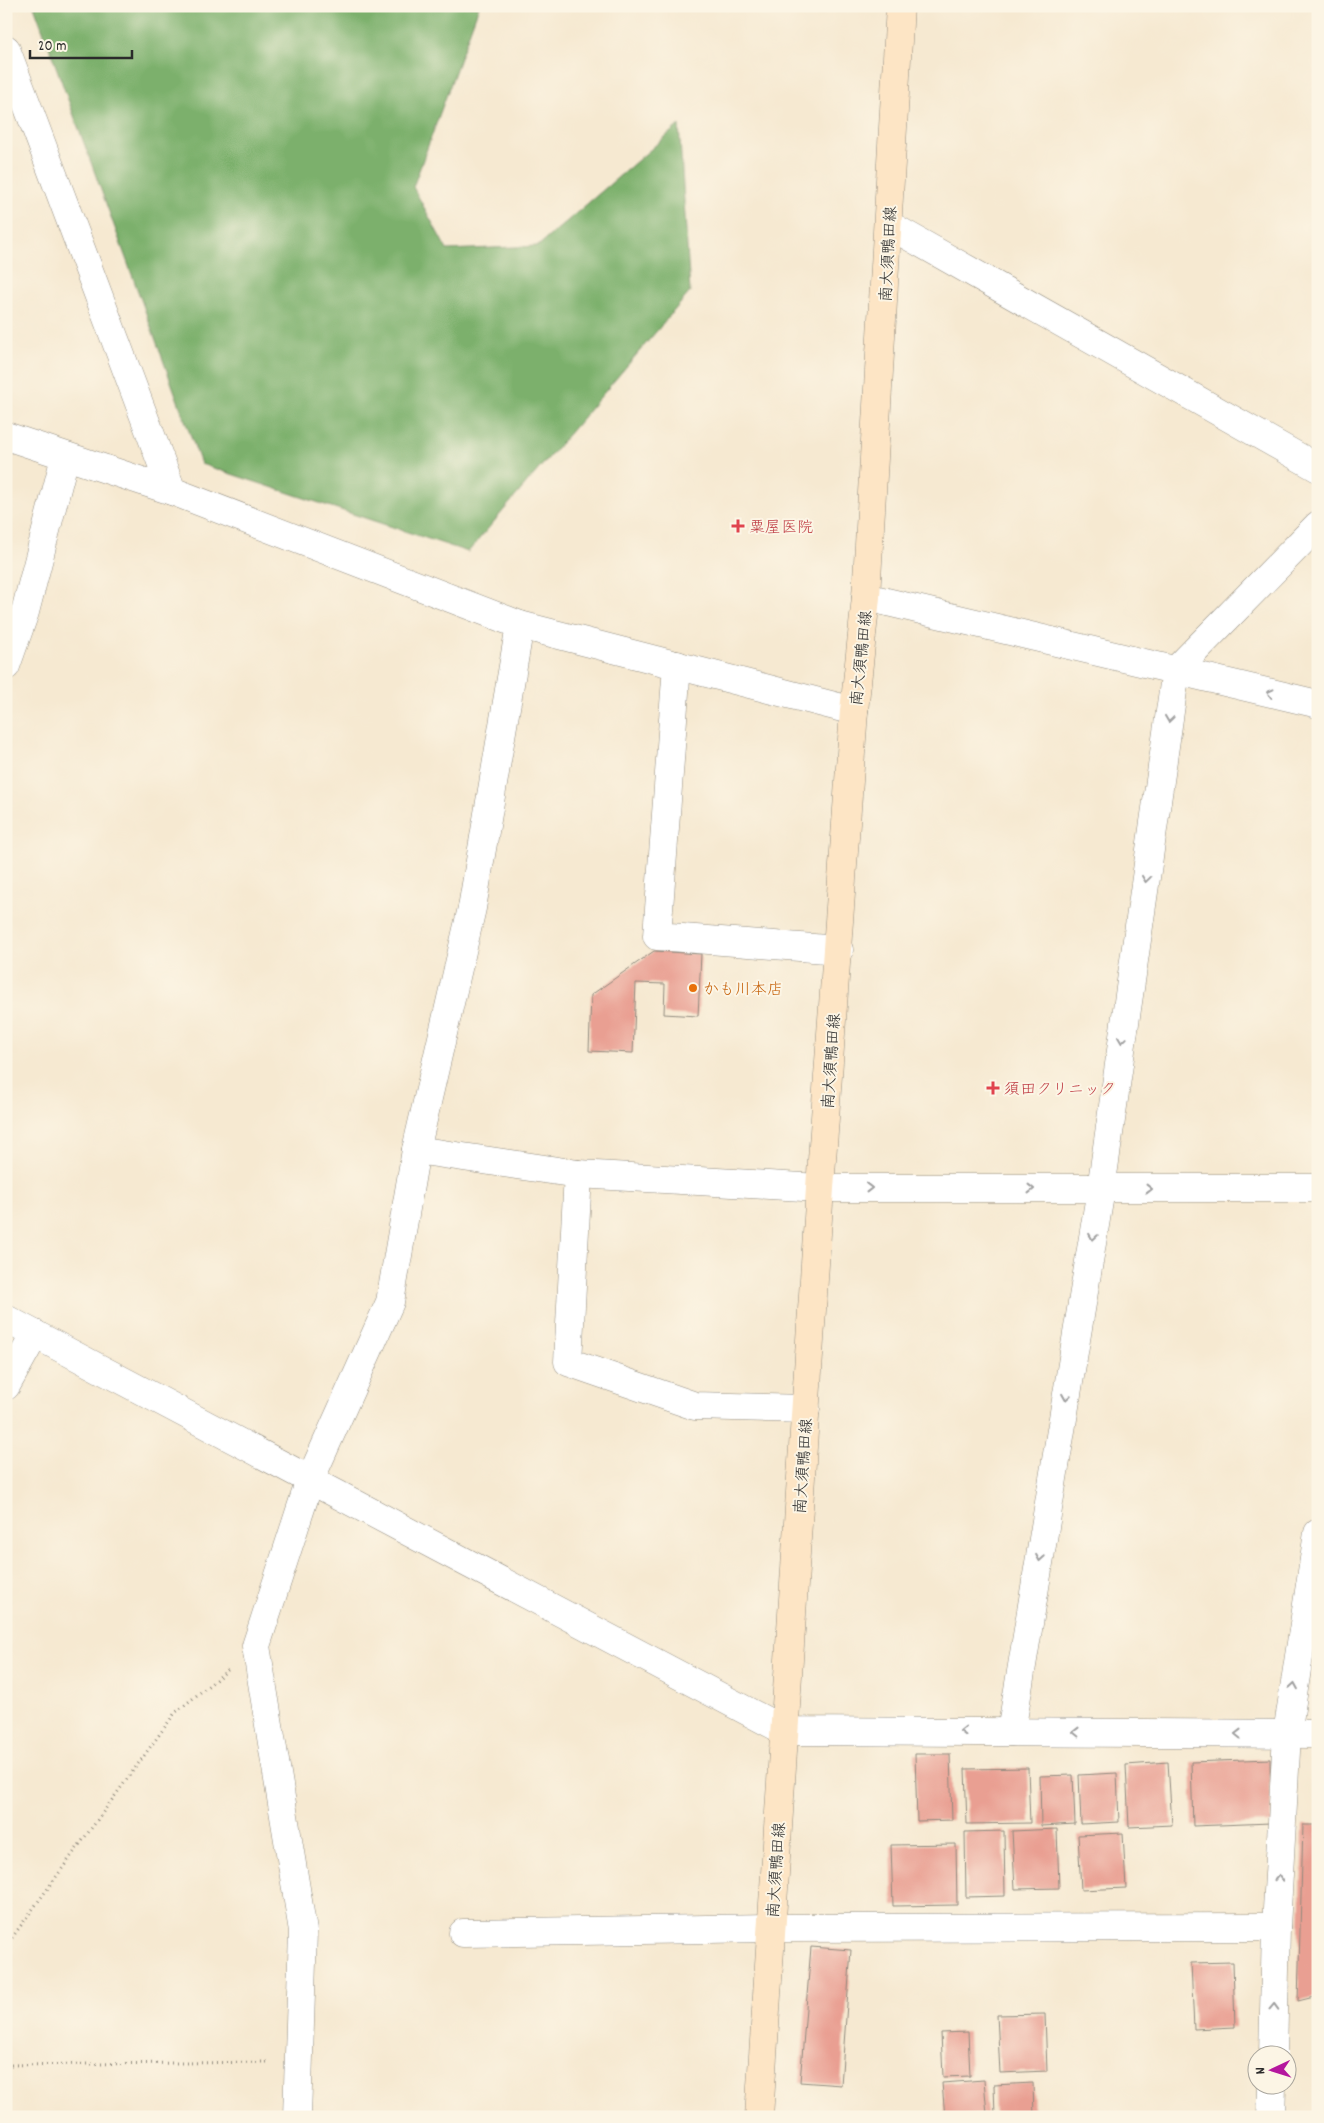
<svg xmlns="http://www.w3.org/2000/svg" width="1324" height="2123" font-family="Dekko,'Klee One',sans-serif">
<rect width="100%" height="100%" fill="#fcf5e5"/>
<filter id="ink" filterUnits="userSpaceOnUse"><feTurbulence type="fractalNoise" baseFrequency=".02" numOctaves="2"/><feDisplacementMap in="SourceGraphic" scale="10" xChannelSelector="R" yChannelSelector="G"/><feConvolveMatrix kernelMatrix="1 2 1 2 8 2 1 2 1" color-interpolation-filters="sRGB"/></filter>
<filter id="wash" filterUnits="userSpaceOnUse"><feTurbulence type="fractalNoise" baseFrequency=".0096" numOctaves="4" result="noise"/><feDisplacementMap in="SourceGraphic" scale="20" xChannelSelector="R" yChannelSelector="G"/><feGaussianBlur stdDeviation="1.12" result="paint"/><feColorMatrix in="noise" values="0 0 0 0 0 0 0 0 0 0 0 0 0 0 0 0 0 1.4 0 .05"/><feComposite in="paint" operator="in"/></filter>
<g filter="url(#wash)">
<rect width="100%" height="100%" fill="#f6e9d1"/>
<polygon fill="#7cb06c" stroke="#546e4c" points="34,6 479,6 413,187 447,250 538,246 679,125 690,292 468,552 201,464"/>
<g id="blocks">
<g fill="#e99f92">
<polygon points="654,951 701,954 698,1016 664,1014 665,984 636,983 633,1053 589,1051 591,995"/>
<polygon points="915,1754 950,1754 952,1820 917,1821"/>
<polygon points="1270,1759 1271,1823 1193,1826 1191,1762"/>
<polygon points="1168,1762 1172,1825 1129,1827 1126,1765"/>
<polygon points="1028,1768 1030,1823 967,1824 965,1769"/>
<polygon points="1117,1773 1119,1822 1081,1824 1079,1775"/>
<polygon points="1073,1775 1075,1824 1041,1826 1040,1776"/>
<polygon points="1303,1825 1318,1825 1318,1996 1298,2001"/>
<polygon points="1057,1829 1059,1888 1015,1889 1012,1831"/>
<polygon points="1004,1831 1005,1896 966,1897 965,1832"/>
<polygon points="1123,1833 1126,1888 1081,1890 1078,1835"/>
<polygon points="956,1844 957,1905 893,1906 891,1845"/>
<polygon points="811,1947 851,1950 841,2085 800,2082"/>
<polygon points="1233,1962 1235,2027 1194,2029 1191,1963"/>
<polygon points="1045,2014 1047,2071 1000,2073 997,2015"/>
<polygon points="968,2032 970,2076 943,2077 941,2033"/>
<polygon points="984,2080 987,2114 945,2117 942,2083"/>
<polygon points="1033,2083 1034,2117 995,2117 994,2085"/>
</g>
</g>
</g>
<g filter="url(#ink)">
<use href="#blocks" fill-opacity="0" stroke="#908a7e" stroke-width="1"/>
<g fill="none" stroke-linecap="round" stroke-linejoin="round">
<defs>
<g id="street">
<polyline points="6,49 172,491"/>
<polyline points="889,225 1318,468"/>
<polyline points="6,436 172,491 520,625 854,711"/>
<polyline points="866,597 1318,704"/>
<polyline points="677,665 657,936 839,950"/>
<polyline points="6,666 25,612 65,457"/>
<polyline points="416,1150 578,1174 820,1188 1318,1188"/>
<polyline points="578,1174 568,1362 695,1406 806,1409"/>
<polyline points="6,1319 785,1731 1318,1734"/>
<polyline points="6,1386 35,1334"/>
<polyline points="1011,1732 1101,1189 1176,670 1318,525"/>
<polyline points="463,1933 771,1928 1276,1927"/>
<polyline points="1273,2056 1276,1927 1287,1734 1318,1533"/>
<polyline points="297,2117 303,1931 256,1646 310,1480 390,1302 416,1150 472,908 520,625"/>
<polyline points="1271,2117 1272,2086"/>
</g>
<polyline id="secondary" points="759,2117 820,1188 854,711 866,597 900,6"/>
</defs>
<use href="#street" stroke="#908a7e" stroke-width="29"/>
<use href="#secondary" stroke="#908a7e" stroke-width="29"/>
<g stroke="#908a7e" stroke-width="3" stroke-dasharray="1 4" stroke-linecap="butt">
<polyline points="6,1946 175,1713 229,1669"/>
<polyline points="6,2065 268,2062"/>
</g>
<use href="#street" stroke="#fff" stroke-width="28"/>
<use href="#secondary" stroke="#fde5c5" stroke-width="28"/>
</g>
<defs><path id="oneway-chevron" d="M-2-3.5L2.5 0L-2 3.5" fill="none" stroke-width="1.6" stroke-linecap="round" stroke-linejoin="round" transform="scale(1.25)"/></defs>
<g stroke="#a0a0a0">
<use href="#oneway-chevron" transform="translate(1270 693) rotate(-166)"/>
<use href="#oneway-chevron" transform="translate(1169 719) rotate(98)"/>
<use href="#oneway-chevron" transform="translate(1146 879) rotate(98)"/>
<use href="#oneway-chevron" transform="translate(1122 1040) rotate(98)"/>
<use href="#oneway-chevron" transform="translate(869 1188)"/>
<use href="#oneway-chevron" transform="translate(1031 1189)"/>
<use href="#oneway-chevron" transform="translate(1149 1189)"/>
<use href="#oneway-chevron" transform="translate(1093 1237) rotate(99)"/>
<use href="#oneway-chevron" transform="translate(1066 1397) rotate(99)"/>
<use href="#oneway-chevron" transform="translate(1040 1558) rotate(99)"/>
<use href="#oneway-chevron" transform="translate(1294 1686) rotate(-81)"/>
<use href="#oneway-chevron" transform="translate(963 1731) rotate(-180)"/>
<use href="#oneway-chevron" transform="translate(1076 1732) rotate(-179)"/>
<use href="#oneway-chevron" transform="translate(1238 1734) rotate(-179)"/>
<use href="#oneway-chevron" transform="translate(1279 1878) rotate(-87)"/>
<use href="#oneway-chevron" transform="translate(1274 2007) rotate(-88)"/>
</g>
</g>
<g fill="#e0444e" stroke="#fcf5e5" stroke-width="2">
<path d="M735.5 518.5h5v5h5v5h-5v5h-5v-5h-5v-5h5z"/>
<path d="M990.5 1080.5h5v5h5v5h-5v5h-5v-5h-5v-5h5z"/>
</g>
<circle fill="#e8710a" stroke="#fcf5e5" stroke-width="2" cx="693" cy="988" r="5"/>
<g text-anchor="middle" stroke-width="4" stroke-linejoin="round" paint-order="stroke">
<g font-size="16" fill="#2b2b2b" stroke="#fcf5e5">
<text transform="translate(887 254) rotate(-87)" y="6">南大須鴨田線</text>
<text transform="translate(860 658) rotate(-84)" y="6">南大須鴨田線</text>
<text transform="translate(830 1061) rotate(-86)" y="6">南大須鴨田線</text>
<text transform="translate(802 1466) rotate(-86)" y="6">南大須鴨田線</text>
<text transform="translate(775 1870) rotate(-86)" y="6">南大須鴨田線</text>
</g>
<g font-size="16" fill="#be3a42" stroke="#fcf5e5" text-anchor="start">
<text x="749" y="532">粟屋医院</text>
<text x="1004" y="1094">須田クリニック</text>
</g>
<g font-size="16" fill="#c56008" stroke="#fcf5e5" text-anchor="start">
<text x="703" y="994">かも川本店</text>
</g>
</g>
<rect width="1324" height="2123" fill="none" stroke="#fcf5e5" stroke-width="25"/>
<g transform="translate(1272 2070) rotate(266)"><circle r="24" fill="#fcf5e5" stroke="#a8a49b"/>
<path d="M0-4L9 19L0 12L-9 19Z" fill="#b5179e"/>
<text y="-8" font-size="14" font-weight="bold" text-anchor="middle" fill="#2b2b2b">N</text>
</g>
<path d="M30 50v8h102v-8" fill="none" stroke="#2b2b2b" stroke-width="2.5"/>
<text x="38" y="50" font-size="15" fill="#2b2b2b" stroke="#fcf5e5" stroke-width="4" paint-order="stroke">20 m</text>
</svg>
